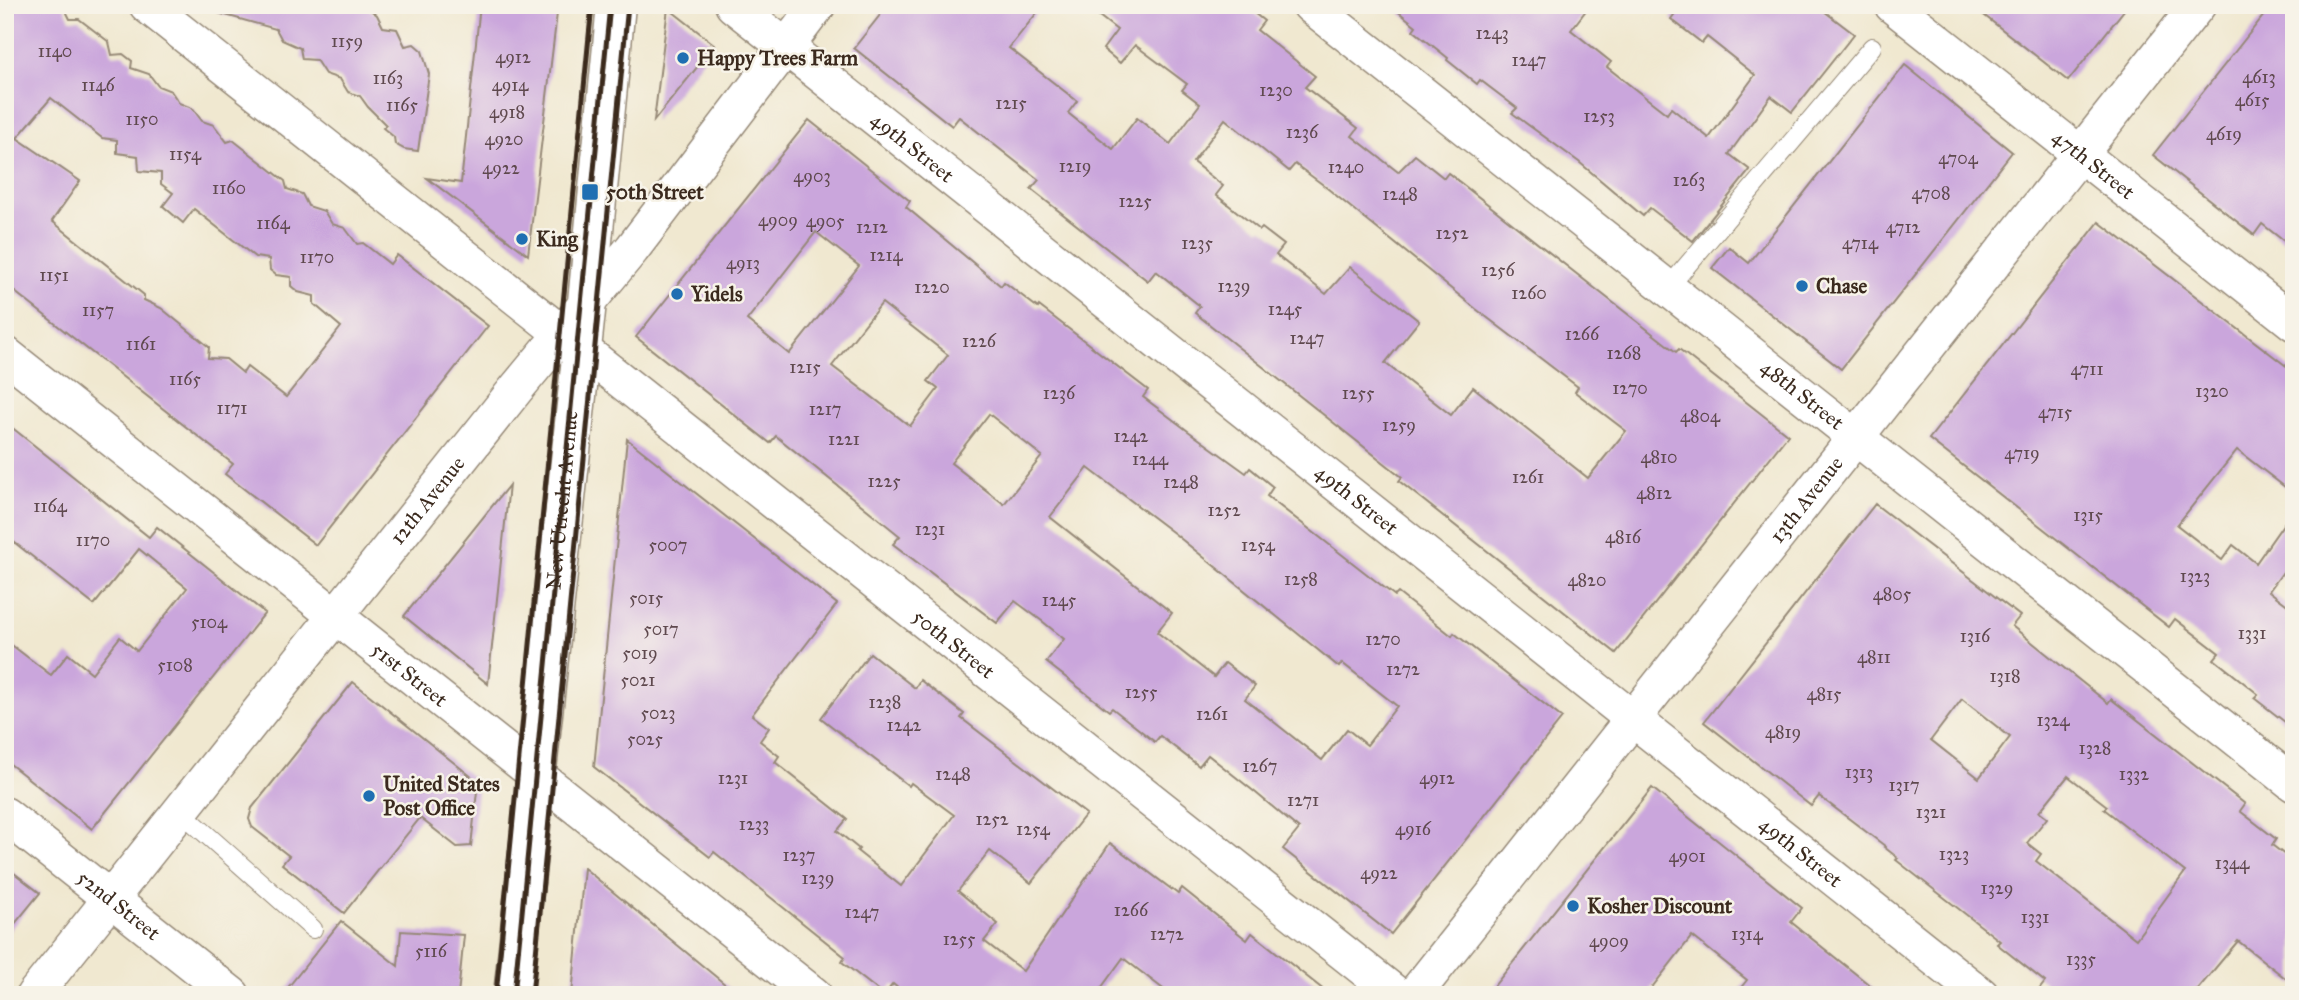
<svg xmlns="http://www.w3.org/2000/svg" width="2299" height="1000" font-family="'IM FELL Great Primer',serif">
<rect width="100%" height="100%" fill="#f7f3e8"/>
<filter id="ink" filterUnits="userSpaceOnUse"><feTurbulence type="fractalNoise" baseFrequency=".0143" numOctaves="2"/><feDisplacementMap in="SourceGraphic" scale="14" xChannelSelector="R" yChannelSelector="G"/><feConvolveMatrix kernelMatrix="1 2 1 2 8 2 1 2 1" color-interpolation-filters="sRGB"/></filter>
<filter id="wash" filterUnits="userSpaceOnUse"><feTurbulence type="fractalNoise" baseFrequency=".00686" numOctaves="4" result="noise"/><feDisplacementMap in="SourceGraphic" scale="28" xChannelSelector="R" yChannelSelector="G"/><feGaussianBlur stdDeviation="1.57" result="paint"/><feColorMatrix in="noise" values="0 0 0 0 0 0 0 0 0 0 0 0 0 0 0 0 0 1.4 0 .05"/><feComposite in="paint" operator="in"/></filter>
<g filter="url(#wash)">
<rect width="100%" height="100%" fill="#f0e8d0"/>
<g id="blocks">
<g fill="#caa6dc" fill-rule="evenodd">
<path d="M 5,5 L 63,5 L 70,19 L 79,19 L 109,42 L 112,55 L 123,54 L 132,61 L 131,68 L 149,74 L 158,86 L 171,91 L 179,103 L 192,108 L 202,121 L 214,125 L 227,142 L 233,140 L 285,181 L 287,189 L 302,194 L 308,206 L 324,211 L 332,224 L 345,228 L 357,244 L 363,243 L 390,264 L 397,255 L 488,326 L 316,545 L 225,474 L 233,464 L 5,284 ZM 51,98 L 102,138 L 117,140 L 117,153 L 138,156 L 139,171 L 161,173 L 161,184 L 173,193 L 163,206 L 183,223 L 194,209 L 255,257 L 269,259 L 270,270 L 276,275 L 291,277 L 291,286 L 298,292 L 314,296 L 314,304 L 341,327 L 286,397 L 247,367 L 243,373 L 226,359 L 208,358 L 209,347 L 161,308 L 144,300 L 144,295 L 52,221 L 80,181 L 17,138 Z"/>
<polygon points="219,5 364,5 377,15 383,27 397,29 405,46 414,44 422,51 429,74 418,151 404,149 395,144 394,137 383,128 386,125 368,107 360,96 348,92 340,79 325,74 316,60 302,59 300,48 282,40 276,29 218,13"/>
<polygon points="480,5 558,5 528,255 427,178 461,183"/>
<path d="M 888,5 L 1043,5 L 1009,48 L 1077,101 L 1068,113 L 1113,149 L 1137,118 L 1170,144 L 1200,104 L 1182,90 L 1187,84 L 1135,45 L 1120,63 L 1103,49 L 1117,30 L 1085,5 L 1244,5 L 1264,21 L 1257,30 L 1315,76 L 1305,87 L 1358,128 L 1352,136 L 1398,172 L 1415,155 L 1444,178 L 1448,173 L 1676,352 L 1679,349 L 1788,435 L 1616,653 L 1399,481 L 1402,477 L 1195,313 L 1200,306 L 1156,271 L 1148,281 L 1031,189 L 1039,180 L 959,117 L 952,126 L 854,48 ZM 1225,119 L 1289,171 L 1295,164 L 1322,184 L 1476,309 L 1578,387 L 1575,392 L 1626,431 L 1588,478 L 1473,387 L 1451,415 L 1385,363 L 1419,321 L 1350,267 L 1326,294 L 1276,255 L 1284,245 L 1262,228 L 1260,230 L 1216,195 L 1223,186 L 1193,162 Z"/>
<polygon points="1390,5 1590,5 1571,30 1611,62 1607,67 1636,90 1667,114 1671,108 1709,138 1755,75 1707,37 1702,43 1671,19 1681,5 1816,5 1854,34 1792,112 1771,96 1729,154 1750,170 1693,241 1650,208 1643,216 1579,162 1512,113 1517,108 1480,80 1477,84 1447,60 1448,58 1413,30 1416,26"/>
<polygon points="1971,5 2128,5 2068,81"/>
<polygon points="2272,5 2294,5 2294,249 2262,224 2254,235 2153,155"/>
<polygon points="668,8 715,45 654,121"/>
<polygon points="1905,65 2012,152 1841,369 1712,268 1729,247 1749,263"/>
<path d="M 809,120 L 910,201 L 906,207 L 1001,286 L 1004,282 L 1038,308 L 1039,306 L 1148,390 L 1143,397 L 1188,431 L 1246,473 L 1250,468 L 1273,487 L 1267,496 L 1395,596 L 1398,593 L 1452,636 L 1454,633 L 1562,718 L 1391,934 L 1283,849 L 1299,829 L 1256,793 L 1208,755 L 1199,766 L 1160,736 L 1155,742 L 1112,708 L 1109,711 L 1046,662 L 1064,639 L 1042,621 L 1015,601 L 997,623 L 893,544 L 900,536 L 776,436 L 770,443 L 636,337 ZM 816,232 L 859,266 L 789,354 L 747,320 ZM 882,303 L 948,355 L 928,381 L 938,389 L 910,426 L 832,366 ZM 989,414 L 1042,456 L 1004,504 L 951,463 ZM 1088,468 L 1175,534 L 1339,667 L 1342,663 L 1397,706 L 1367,745 L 1347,729 L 1322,760 L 1245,699 L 1255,686 L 1225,663 L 1214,677 L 1157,632 L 1172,613 L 1050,517 Z"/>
<polygon points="2099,222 2294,372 2294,494 2237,450 2177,525 2222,560 2233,545 2256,563 2294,509 2294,557 2269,591 2294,610 2294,729 2254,698 2258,694 2214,659 2219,653 2175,619 2169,627 1929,439"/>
<polygon points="5,422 149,537 157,527 265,613 92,829 5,760 5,640 51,675 68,654 92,673 120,637 137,651 187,588 139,549 94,605 5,535"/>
<polygon points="627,439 837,604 752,715 769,728 760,741 779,756 775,762 847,819 837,831 859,849 857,851 901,886 954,815 911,783 909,786 821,718 870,653 915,688 920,680 964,714 961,718 1086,814 1031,883 990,851 958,891 998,924 984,941 1023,971 1110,843 1178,894 1182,888 1247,940 1252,933 1330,995 1171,995 1123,958 1096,995 906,995 893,984 884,995 842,962 845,957 714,852 710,857 594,767"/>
<polygon points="509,485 488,684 404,616"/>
<path d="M 1875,504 L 2020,616 L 2012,626 L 2064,668 L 2108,703 L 2111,699 L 2245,804 L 2240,811 L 2276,839 L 2272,845 L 2294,862 L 2294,985 L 2238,941 L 2193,995 L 2035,995 L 2045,982 L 1997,944 L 2000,941 L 1896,860 L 1898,858 L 1884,847 L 1885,846 L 1819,796 L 1811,806 L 1704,722 ZM 1962,699 L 2010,737 L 1979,778 L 1931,740 ZM 2068,776 L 2107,806 L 2104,809 L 2185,872 L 2136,939 L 2036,861 L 2041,854 L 2027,843 L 2047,818 L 2039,812 Z"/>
<polygon points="353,682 478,782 471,846 457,847 420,818 344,913 282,864 289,856 252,827 249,819 252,808"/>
<polygon points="1652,788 1802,908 1791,922 1882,995 1735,995 1747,980 1692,936 1646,995 1487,995"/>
<polygon points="5,866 40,893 5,936"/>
<polygon points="584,868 698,962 738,995 572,995"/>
<polygon points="341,921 398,966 401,931 464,935 458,995 282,995"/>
</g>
</g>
</g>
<g filter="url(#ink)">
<use href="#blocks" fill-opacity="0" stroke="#968977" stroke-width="2"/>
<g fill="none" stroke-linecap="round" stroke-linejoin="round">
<defs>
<g id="lane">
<polyline points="1667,289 1872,47"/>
<polyline points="180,811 313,929"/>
</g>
<g id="street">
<path id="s1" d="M 147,5 L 1397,995"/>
<path id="s2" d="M 733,5 L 1981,995"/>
<path id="s3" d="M 1310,5 L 2294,784"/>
<path id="s4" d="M 1892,5 L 2294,323"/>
<path id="s5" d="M 5,354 L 814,995"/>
<path id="s6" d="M 5,815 L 232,995"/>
<path id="s7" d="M 34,995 L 516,389 L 632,249 L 818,5"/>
<path id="s8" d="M 1414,995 L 2198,5"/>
</g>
<polyline id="secondary" points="513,995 587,302 616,5"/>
</defs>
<use href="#lane" stroke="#968977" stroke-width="20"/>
<use href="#street" stroke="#968977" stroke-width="38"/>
<use href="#secondary" stroke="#968977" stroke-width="41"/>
<use href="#lane" stroke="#fff" stroke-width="18"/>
<use href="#street" stroke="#fff" stroke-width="35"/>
<use href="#secondary" stroke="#fff" stroke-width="38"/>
<g stroke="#3b2a1e" stroke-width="5">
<polyline points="496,995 592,5"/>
<path id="s9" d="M 514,995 L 610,5"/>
<polyline points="532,995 628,5"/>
</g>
</g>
</g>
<g fill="#1f6fb2" stroke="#f7f3e8" stroke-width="2.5">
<circle cx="683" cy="58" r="7"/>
<rect x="581" y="183" width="18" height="18" rx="3.5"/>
<circle cx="522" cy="239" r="7"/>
<circle cx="1802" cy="286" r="7"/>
<circle cx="677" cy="294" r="7"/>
<circle cx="369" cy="796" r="7"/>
<circle cx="1573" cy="906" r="7"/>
</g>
<g text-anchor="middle" stroke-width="5" stroke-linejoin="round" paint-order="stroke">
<g font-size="18" fill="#5f494e">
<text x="1492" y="39">1243</text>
<text x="347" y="47">1159</text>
<text x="55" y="57">1140</text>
<text x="513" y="63">4912</text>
<text x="1529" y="66">1247</text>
<text x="2259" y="83">4613</text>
<text x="388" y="84">1163</text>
<text x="98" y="91">1146</text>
<text x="510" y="91">4914</text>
<text x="1276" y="96">1230</text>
<text x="2252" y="106">4615</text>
<text x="1011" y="109">1215</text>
<text x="402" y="111">1165</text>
<text x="507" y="118">4918</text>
<text x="1599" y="122">1253</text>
<text x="142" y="125">1150</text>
<text x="1302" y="138">1236</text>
<text x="2224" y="140">4619</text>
<text x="504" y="145">4920</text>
<text x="185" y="160">1154</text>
<text x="1958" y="164">4704</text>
<text x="1075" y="172">1219</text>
<text x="1346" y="173">1240</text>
<text x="501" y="174">4922</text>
<text x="812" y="182">4903</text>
<text x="1689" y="186">1263</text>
<text x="229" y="194">1160</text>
<text x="1931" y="199">4708</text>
<text x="1400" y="200">1248</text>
<text x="1135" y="207">1225</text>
<text x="778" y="226">4909</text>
<text x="825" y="227">4905</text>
<text x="273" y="229">1164</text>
<text x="872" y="233">1212</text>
<text x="1903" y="233">4712</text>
<text x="1452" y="239">1252</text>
<text x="1197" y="249">1235</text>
<text x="1860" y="249">4714</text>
<text x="886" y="261">1214</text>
<text x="317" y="263">1170</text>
<text x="743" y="269">4913</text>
<text x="1498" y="276">1256</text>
<text x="54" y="281">1151</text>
<text x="1234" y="292">1239</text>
<text x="932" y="293">1220</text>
<text x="1529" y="299">1260</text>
<text x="1285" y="315">1245</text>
<text x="98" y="316">1157</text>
<text x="1582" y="340">1266</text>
<text x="1307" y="344">1247</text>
<text x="979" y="347">1226</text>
<text x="141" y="350">1161</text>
<text x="1624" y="359">1268</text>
<text x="805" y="373">1215</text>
<text x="2087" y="375">4711</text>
<text x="185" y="385">1165</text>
<text x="1630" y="394">1270</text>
<text x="2212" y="397">1320</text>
<text x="1059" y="399">1236</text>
<text x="1358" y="399">1255</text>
<text x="232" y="414">1171</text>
<text x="825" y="415">1217</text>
<text x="2055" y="418">4715</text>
<text x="1700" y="422">4804</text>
<text x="1399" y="431">1259</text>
<text x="1131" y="442">1242</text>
<text x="844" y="445">1221</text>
<text x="2022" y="459">4719</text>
<text x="1659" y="463">4810</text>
<text x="1150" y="465">1244</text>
<text x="1528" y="483">1261</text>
<text x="884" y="487">1225</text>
<text x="1181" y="488">1248</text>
<text x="1654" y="499">4812</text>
<text x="50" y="512">1164</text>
<text x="1224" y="516">1252</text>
<text x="2088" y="521">1315</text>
<text x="930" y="535">1231</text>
<text x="1623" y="543">4816</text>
<text x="93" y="546">1170</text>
<text x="668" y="551">5007</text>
<text x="1258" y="551">1254</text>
<text x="2195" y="582">1323</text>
<text x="1301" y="585">1258</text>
<text x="1587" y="586">4820</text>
<text x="1892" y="600">4805</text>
<text x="646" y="604">5015</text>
<text x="1059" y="606">1245</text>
<text x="209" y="628">5104</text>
<text x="661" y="635">5017</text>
<text x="2252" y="639">1331</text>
<text x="1975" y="642">1316</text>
<text x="1383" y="645">1270</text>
<text x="640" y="659">5019</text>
<text x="1874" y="663">4811</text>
<text x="175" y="671">5108</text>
<text x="1403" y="675">1272</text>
<text x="2005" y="682">1318</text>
<text x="638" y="686">5021</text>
<text x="1141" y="698">1255</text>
<text x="1824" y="700">4815</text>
<text x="885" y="708">1238</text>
<text x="658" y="719">5023</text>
<text x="1212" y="720">1261</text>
<text x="2053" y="726">1324</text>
<text x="904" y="731">1242</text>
<text x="1783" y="738">4819</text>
<text x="645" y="745">5025</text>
<text x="2095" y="754">1328</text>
<text x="1260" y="772">1267</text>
<text x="1859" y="778">1313</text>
<text x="953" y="780">1248</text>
<text x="2134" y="780">1332</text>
<text x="733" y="784">1231</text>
<text x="1437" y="784">4912</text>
<text x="1904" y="791">1317</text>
<text x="1303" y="806">1271</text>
<text x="1931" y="818">1321</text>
<text x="992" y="825">1252</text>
<text x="754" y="830">1233</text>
<text x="1033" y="835">1254</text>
<text x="1413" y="835">4916</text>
<text x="1954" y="860">1323</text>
<text x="799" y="861">1237</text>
<text x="1687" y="862">4901</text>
<text x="2232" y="869">1344</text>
<text x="1379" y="879">4922</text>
<text x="818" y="884">1239</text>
<text x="1997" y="894">1329</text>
<text x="1131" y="916">1266</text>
<text x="862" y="918">1247</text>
<text x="2035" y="923">1331</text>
<text x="1167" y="940">1272</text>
<text x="1747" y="940">1314</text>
<text x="959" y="945">1255</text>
<text x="1609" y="947">4909</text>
<text x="431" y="957">5116</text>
<text x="2081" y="965">1335</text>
</g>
<g font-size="21" font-weight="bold" fill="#3b2a1e" stroke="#f7f3e8" text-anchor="start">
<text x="697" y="65">Happy Trees Farm</text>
<text x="606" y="199">50th Street</text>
<text x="536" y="246">King</text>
<text x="1816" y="293">Chase</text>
<text x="691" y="301">Yidels</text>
<text x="383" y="791">United States<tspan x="383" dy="24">Post Office</tspan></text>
<text x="1587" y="913">Kosher Discount</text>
</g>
<g font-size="21" fill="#3b2a1e" stroke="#f7f3e8">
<text dy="7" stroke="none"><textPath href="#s2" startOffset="229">49th Street</textPath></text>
<text dy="7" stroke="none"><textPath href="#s4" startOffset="257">47th Street</textPath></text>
<text dy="7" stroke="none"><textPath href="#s3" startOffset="628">48th Street</textPath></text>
<text dy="7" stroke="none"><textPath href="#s7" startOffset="632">12th Avenue</textPath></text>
<text dy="7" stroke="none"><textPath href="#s9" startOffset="497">New Utrecht Avenue</textPath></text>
<text dy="7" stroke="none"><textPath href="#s2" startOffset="796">49th Street</textPath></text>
<text dy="7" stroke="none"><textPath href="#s8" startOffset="632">13th Avenue</textPath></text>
<text dy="7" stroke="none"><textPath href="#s1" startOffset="1029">50th Street</textPath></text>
<text dy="7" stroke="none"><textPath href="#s5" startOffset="516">51st Street</textPath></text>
<text dy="7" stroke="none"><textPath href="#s2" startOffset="1363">49th Street</textPath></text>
<text dy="7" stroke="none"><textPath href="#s6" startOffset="145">52nd Street</textPath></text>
</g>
</g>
<rect width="2299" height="1000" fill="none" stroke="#f7f3e8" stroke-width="28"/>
</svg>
